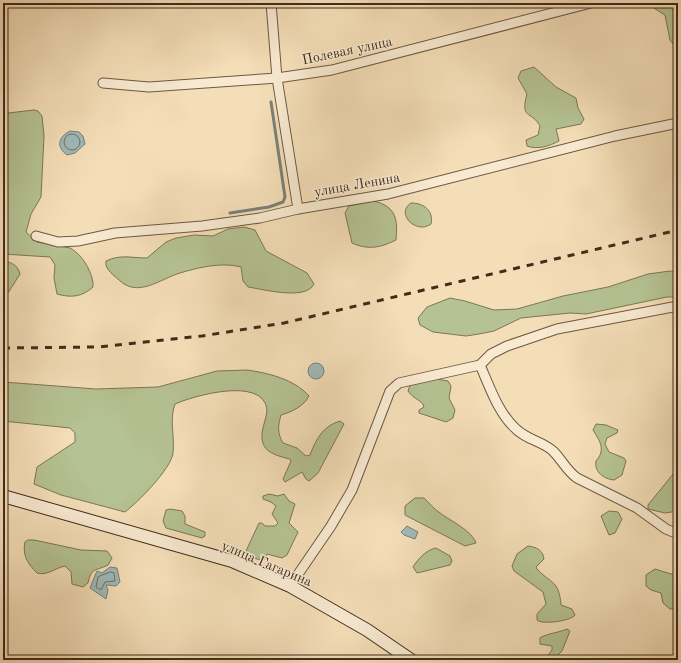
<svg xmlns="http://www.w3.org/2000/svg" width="681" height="663" font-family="'Old Standard TT',serif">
<rect width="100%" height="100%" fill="#f4deb8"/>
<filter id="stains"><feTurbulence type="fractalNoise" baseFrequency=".005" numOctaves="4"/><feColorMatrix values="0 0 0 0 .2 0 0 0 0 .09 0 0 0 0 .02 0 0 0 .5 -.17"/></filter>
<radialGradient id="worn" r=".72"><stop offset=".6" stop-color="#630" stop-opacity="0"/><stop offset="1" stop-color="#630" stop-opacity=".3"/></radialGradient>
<g fill="#b5c293" stroke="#7c7657">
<polygon points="646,3 672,3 674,12 678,15 678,45 673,44 670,40 665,15"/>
<path d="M 534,67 L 556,87 L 576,98 L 578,108 L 584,119 L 581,124 L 556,129 L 559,141 C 549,146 538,150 527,146 L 526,140 L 538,135 L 540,126 C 531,110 520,120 527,94 L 518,78 L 521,71 Z"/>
<path d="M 3,108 L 8,113 L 34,110 L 38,111 L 42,116 L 44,136 L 41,197 L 31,214 L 26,232 L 37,242 L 70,248 C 82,254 94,274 93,287 C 82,297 71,298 57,294 L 54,278 L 55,265 L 50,257 L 3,254 Z"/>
<path d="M 373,201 C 396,206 398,219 396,240 C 380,248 368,250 352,243 L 345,213 L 349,206 Z"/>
<path d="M 411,203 C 424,203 434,211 431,224 C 416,235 395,213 411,203 Z"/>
<path d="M 244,227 L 255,230 L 266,251 L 307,273 L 314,284 C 306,301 262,289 248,287 L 243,281 L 241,267 C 222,262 200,267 180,273 C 160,279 137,299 118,279 C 113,275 108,271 106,265 L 106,261 C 121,254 131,258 147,258 L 166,242 L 176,238 L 194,235 L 213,236 L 228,229 Z"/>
<path d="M 3,261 C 11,262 18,265 20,274 L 8,293 L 3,296 Z"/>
<polygon points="670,271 678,273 678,297 667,297 586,314 570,313 521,318 494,331 479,334 466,336 433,332 420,325 418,318 427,307 450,298 465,301 494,310 517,309 563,296 608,287 648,274"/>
<path d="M 247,370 C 268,373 294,379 309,396 C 304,406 292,412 281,415 C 278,426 277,433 283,443 L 297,448 L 306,456 L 310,455 C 316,439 323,426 340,421 L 344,424 L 318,473 L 309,481 L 306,479 L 302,472 L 285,482 L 283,479 L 291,461 L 290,459 C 268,454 257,448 264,424 C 265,420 267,414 267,409 C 262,376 193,396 175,404 C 169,420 175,437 173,453 C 171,469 138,502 125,512 L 61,495 L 34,484 L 37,467 L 75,442 L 75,433 L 70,428 L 3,421 L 3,382 L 96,389 L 158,387 L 217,371 Z"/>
<path d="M 437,379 L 448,381 L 451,386 L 449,398 L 455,410 L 453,418 L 446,422 L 419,413 L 419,410 L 424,407 L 423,404 C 417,398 414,399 408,391 L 410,385 Z"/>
<path d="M 596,424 L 606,425 L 618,430 L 617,433 L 607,438 L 605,444 L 609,452 L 624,458 L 626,461 L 622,475 L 614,480 C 604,479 594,472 596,461 C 606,450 600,441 593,430 Z"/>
<polygon points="678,468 678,511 665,513 648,509 648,505"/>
<path d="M 269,494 L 278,496 L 284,494 L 289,501 L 295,504 L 289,523 L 298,532 L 287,555 L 282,558 L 267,554 L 264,560 C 257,560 249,557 246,551 L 259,523 L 262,523 L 265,526 L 275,526 L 278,523 L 272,514 L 276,506 L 271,502 L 263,499 L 263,496 Z"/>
<path d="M 415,498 L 424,498 C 429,503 434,509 440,513 C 451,521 472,531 476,543 L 465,546 L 405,515 L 405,506 Z"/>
<polygon points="170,509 182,511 185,516 185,524 205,532 205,536 202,538 166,528 163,521 166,510"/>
<polygon points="609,511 618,512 622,519 615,533 609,535 601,516"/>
<path d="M 28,540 L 34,540 L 81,550 L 107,551 L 112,558 L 108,565 C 96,571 91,567 88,583 L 83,587 L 72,584 L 71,572 L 65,566 C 55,568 47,576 37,573 C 28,564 22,555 25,542 Z"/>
<path d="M 528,546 C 536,547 543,550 544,559 L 536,567 L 537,569 C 551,584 559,580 561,605 L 572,609 L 575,615 C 571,621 542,625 537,620 L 537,614 L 546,604 L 543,592 L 514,571 L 512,566 L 517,554 Z"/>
<path d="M 436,548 L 450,556 L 452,561 L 450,565 L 417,573 L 413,567 C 418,559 426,550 436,548 Z"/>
<polygon points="655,569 671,574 678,573 678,608 670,609 663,603 661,593 651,590 646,586 646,575"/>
<path d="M 567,629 L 570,631 L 562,651 L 555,658 L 551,658 L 548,655 L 552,650 L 552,646 L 540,644 L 540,638 C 548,633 558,633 567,629 Z"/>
</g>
<g fill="#9fbab9" stroke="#7a817a">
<path d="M 70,131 L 79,132 L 83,136 L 85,144 L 75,153 L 67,155 C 56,147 58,137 70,131 Z"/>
<circle cx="316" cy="371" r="8"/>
<polygon points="407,526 418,532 415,539 404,535 401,532"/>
<polygon points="110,567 117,568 120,582 116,586 106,585 108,590 106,599 90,588 97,571 102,573"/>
</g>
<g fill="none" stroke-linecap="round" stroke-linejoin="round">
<g stroke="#70726a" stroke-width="1">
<circle cx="72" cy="142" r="8"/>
<polygon points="111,572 114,573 115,581 105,582 101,590 96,587 98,577"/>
</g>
<polyline stroke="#7a817a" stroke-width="3" points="230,213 269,207 283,202 285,197 271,102"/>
<defs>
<g id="street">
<polyline points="271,3 277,78 298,209"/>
<polyline points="103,83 149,87 277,78 332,70 591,3"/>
<polyline points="36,236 58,242 78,241 115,233 202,226 260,218 298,209 388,194 615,136 678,123"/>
<path d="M 480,365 C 489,385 498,413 516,429 C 527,440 542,441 553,451 C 562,460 567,471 577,478 L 637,508 L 666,529 L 678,534"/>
<polyline points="290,586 331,526 352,490 390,391 399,383 480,365 491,354 507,346 557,329 678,306"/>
</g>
<polyline id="secondary" points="3,496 232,561 290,586 367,630 411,660"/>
</defs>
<use href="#street" stroke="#6e5842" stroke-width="11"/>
<use href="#secondary" stroke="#422b1b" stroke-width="14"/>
<use href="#street" stroke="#f8ead1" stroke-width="9"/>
<use href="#secondary" stroke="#f8ead1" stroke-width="12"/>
<polyline stroke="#422b1b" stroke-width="3" stroke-dasharray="7 7" stroke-linecap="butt" points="3,348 98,347 202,336 284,323 678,230"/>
</g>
<g text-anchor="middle" stroke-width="3" stroke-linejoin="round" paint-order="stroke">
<g font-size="14" fill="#422b1b" stroke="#f8ead1">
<text transform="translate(347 50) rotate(-12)" y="5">Полевая улица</text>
<text transform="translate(357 184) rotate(-10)" y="5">улица Ленина</text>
<text transform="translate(267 563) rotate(23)" y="5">улица Гагарина</text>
</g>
</g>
<rect width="681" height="663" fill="none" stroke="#f4deb8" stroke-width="16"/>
<rect x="4" y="4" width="673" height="655" fill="none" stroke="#422b1b" stroke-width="2"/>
<rect x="8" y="8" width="665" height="647" fill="none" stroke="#422b1b"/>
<rect width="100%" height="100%" filter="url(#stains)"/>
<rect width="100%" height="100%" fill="url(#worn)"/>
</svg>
